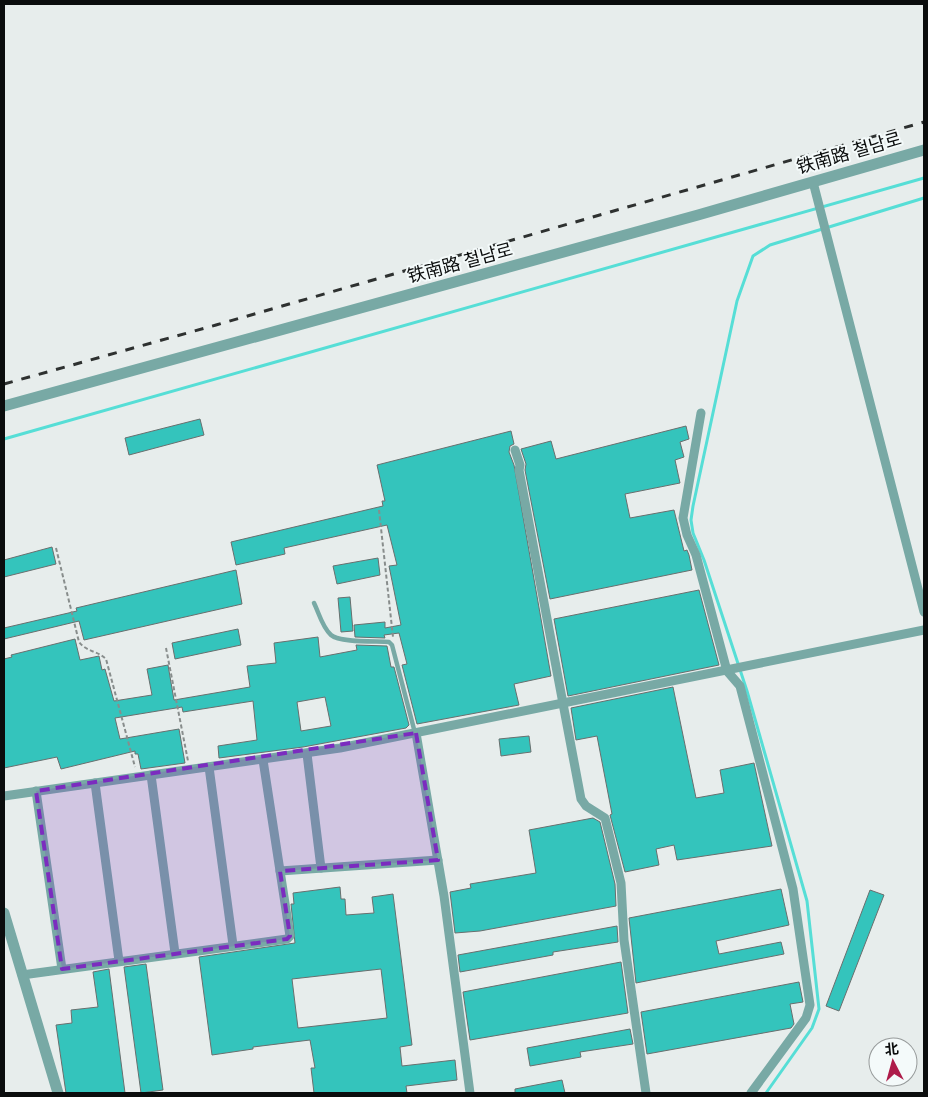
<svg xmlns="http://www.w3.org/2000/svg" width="928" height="1097" font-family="'Times New Roman','Noto Sans SC','Noto Sans KR',serif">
<rect width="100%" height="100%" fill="#e7edec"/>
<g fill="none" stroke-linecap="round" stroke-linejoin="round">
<g stroke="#56ded6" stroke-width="3">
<polyline points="4,439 924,178"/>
<polyline points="766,1093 812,1028 819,1009 807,901 747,691 704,560 693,533 691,520 693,506 737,301 753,256 770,245 924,198"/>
</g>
</g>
<g fill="#34c4bc" stroke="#696f6e" fill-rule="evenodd">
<polygon points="200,419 204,435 129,455 125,438"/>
<polygon points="686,426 689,439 680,442 684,457 675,460 680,483 625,494 630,518 674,510 684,551 687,550 689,555 692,570 550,599 525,470 526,464 521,449 551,441 556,459"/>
<polygon points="511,431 514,444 510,446 509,452 514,465 551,676 514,684 519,705 417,724 402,665 407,664 399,633 384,635 385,638 355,637 354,625 385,622 385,628 401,625 389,566 397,565 387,525 284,548 285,554 236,565 231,542 383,506 382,501 385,501 377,465"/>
<polygon points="52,547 56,564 4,577 4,560"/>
<polygon points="378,558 380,575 337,584 333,566"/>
<polygon points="236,570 242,604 84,640 79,621 4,639 4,628 77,611 76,608"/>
<polygon points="699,590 719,665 568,696 554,619"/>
<polygon points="350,597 353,631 341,632 338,598"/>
<polygon points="238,629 241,645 175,659 172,643"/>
<path d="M 318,637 L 320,657 L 357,650 L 356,645 L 387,646 L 391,667 L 394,667 L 409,725 L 406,728 L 303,747 L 219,758 L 218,746 L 257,740 L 253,701 L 183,712 L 182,707 L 115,718 L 120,739 L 179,729 L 185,763 L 141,769 L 138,754 L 135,754 L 135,751 L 61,769 L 57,757 L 4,768 L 4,659 L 12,657 L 11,655 L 75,639 L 80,660 L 99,656 L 102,670 L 105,669 L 114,701 L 152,695 L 147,669 L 168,665 L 174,700 L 250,687 L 247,666 L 276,663 L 274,643 ZM 325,697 L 331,726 L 301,731 L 297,702 Z"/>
<polygon points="673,687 696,798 724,793 720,770 754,763 772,846 677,860 674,845 656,849 659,865 625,872 610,815 612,814 597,736 576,740 571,708"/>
<polygon points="529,736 531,752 501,756 499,739"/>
<polygon points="593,818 600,822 615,884 616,906 480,931 455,933 450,892 471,888 470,884 536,873 529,830"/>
<path d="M 340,887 L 341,899 L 345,899 L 346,915 L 374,913 L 372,897 L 393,894 L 412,1045 L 400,1047 L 402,1066 L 455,1060 L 457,1080 L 406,1086 L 407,1093 L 314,1093 L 311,1068 L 315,1068 L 310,1040 L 253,1047 L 253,1049 L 212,1055 L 199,957 L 295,943 L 291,904 L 294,904 L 293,893 ZM 381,969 L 387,1018 L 298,1028 L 292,979 Z"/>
<polygon points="781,889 789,925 716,941 719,954 781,942 784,954 636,983 629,918"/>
<polygon points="870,890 884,895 839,1011 826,1006"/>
<polygon points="617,926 618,942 553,952 553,955 460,972 458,955"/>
<polygon points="621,962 628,1013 470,1040 463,992"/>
<polygon points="146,964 163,1090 141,1093 124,967"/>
<polygon points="109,969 125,1093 66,1093 56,1025 72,1023 71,1010 98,1007 93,972"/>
<polygon points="799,982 803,1002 790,1004 794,1024 791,1028 647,1054 641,1012"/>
<polygon points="630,1029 633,1044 580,1052 581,1057 530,1066 527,1048"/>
<polygon points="562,1080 565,1093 515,1093 515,1089"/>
</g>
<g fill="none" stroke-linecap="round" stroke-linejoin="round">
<g stroke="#888d8c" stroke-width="2" stroke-dasharray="4 2.5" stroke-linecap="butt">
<polyline points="379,510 393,637"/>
<path d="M 56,548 L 79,642 C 87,652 98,651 106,659 L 135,767"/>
<polyline points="166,648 188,761"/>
</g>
<path stroke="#78a9a5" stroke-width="4.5" d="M 314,603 C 319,613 322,627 331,635 C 340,643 376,641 389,642 L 392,645 L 415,733"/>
<g stroke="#78a9a5" stroke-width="9">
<polyline points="813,182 924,612"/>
<polyline points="701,413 683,518 687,535 696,555 727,671 740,686 793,889 810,1005 806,1018 751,1093"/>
<polyline points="515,450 520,465 519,470 581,799 586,806 605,818 621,883 624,940 646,1093"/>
<polyline points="416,733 444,896 470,1093"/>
<polyline points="307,754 321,868"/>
<polyline points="209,767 233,945"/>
<polyline points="151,775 175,953"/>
<polyline points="95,783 119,961"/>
<polyline points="36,791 62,969"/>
<polyline points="4,796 340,748 924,630"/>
<polyline points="280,871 438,860"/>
<polyline points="22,975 287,939 290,936 263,760"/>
</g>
<g stroke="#78a9a5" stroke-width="11">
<polyline points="4,406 698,215 924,150"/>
<polyline points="4,913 58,1093"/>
</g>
<polyline stroke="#2e3130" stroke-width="3" stroke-dasharray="9 9" stroke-linecap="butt" points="4,384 216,325 924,122"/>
</g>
<path fill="#7b2cbf" fill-opacity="0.2" stroke="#7b2cbf" stroke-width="4" stroke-dasharray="10 6" stroke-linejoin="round" d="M 416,733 L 438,860 L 280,871 L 290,936 L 287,939 L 62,969 L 36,791 Z"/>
<g text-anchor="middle" stroke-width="4" stroke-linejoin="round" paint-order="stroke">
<g font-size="18" fill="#0b0d0d" stroke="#f4fafa">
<text transform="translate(849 153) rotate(-16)" y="6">铁南路 철남로</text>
<text transform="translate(460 263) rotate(-15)" y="6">铁南路 철남로</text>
</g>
</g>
<rect width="928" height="1097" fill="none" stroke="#0b0d0d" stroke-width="10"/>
<g transform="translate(893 1062) rotate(354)"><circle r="24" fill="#f4fafa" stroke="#979b9b"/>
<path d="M0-4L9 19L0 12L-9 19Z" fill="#ae1c4a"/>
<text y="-8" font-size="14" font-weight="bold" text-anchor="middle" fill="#0b0d0d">北</text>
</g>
</svg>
